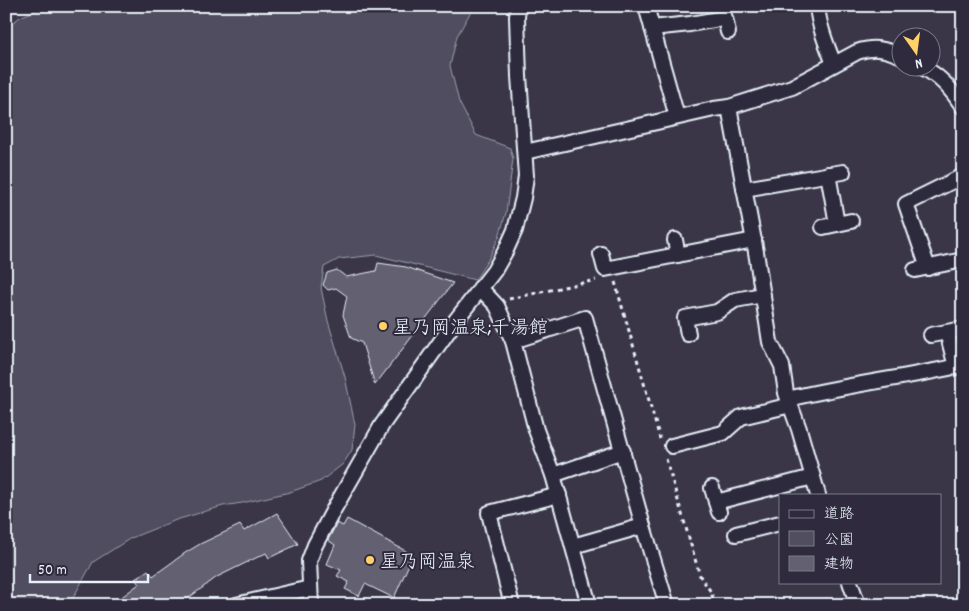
<svg xmlns="http://www.w3.org/2000/svg" width="969" height="611" font-family="Dekko,'Klee One',sans-serif">
<rect width="100%" height="100%" fill="#3a3648"/>
<filter id="ink" filterUnits="userSpaceOnUse"><feTurbulence type="fractalNoise" baseFrequency=".02" numOctaves="2"/><feDisplacementMap in="SourceGraphic" scale="10" xChannelSelector="R" yChannelSelector="G"/><feConvolveMatrix kernelMatrix="1 2 1 2 8 2 1 2 1" color-interpolation-filters="sRGB"/></filter>
<g filter="url(#ink)">
<polygon fill="#504e5f" stroke="#9ca0ac" points="46,6 474,6 457,36 450,66 459,102 476,135 510,148 513,159 506,213 499,237 488,260 475,280 376,255 339,259 324,267 321,288 328,321 345,377 355,425 352,450 343,464 321,481 290,492 242,503 223,506 176,520 131,538 93,562 69,605 6,605 6,28 20,17"/>
<g fill="#636171" stroke="#e8f1f8">
<polygon points="378,263 406,267 453,283 375,385 362,343 351,338 343,315 347,296 336,288 328,290 323,285 327,273 337,270 346,277 376,271"/>
<polygon points="277,513 298,544 269,558 266,553 217,577 179,605 111,605 139,584 135,579 148,570 153,576 185,553 200,544 240,525 244,531"/>
<polygon points="347,519 413,555 394,598 365,584 359,596 345,589 349,582 337,576 341,570 327,564 335,545 328,540 337,523 343,526"/>
</g>
<g fill="none" stroke-linecap="round" stroke-linejoin="round">
<defs>
<g id="street">
<polyline points="646,6 677,117"/>
<path d="M 817,6 C 819,27 827,46 834,64"/>
<polyline points="652,28 690,24 725,18 728,32"/>
<path d="M 924,68 C 941,77 953,91 963,107"/>
<path d="M 729,107 L 792,87 L 857,52 C 874,46 885,49 902,56"/>
<polyline points="525,152 714,109 729,107 756,252 770,342 782,366 786,393 799,429 818,495"/>
<polyline points="828,174 837,224"/>
<polyline points="744,189 843,172"/>
<polyline points="823,227 851,221"/>
<polyline points="675,240 678,255"/>
<polyline points="601,254 605,269 754,240"/>
<polyline points="928,268 906,204 963,176"/>
<polyline points="915,270 963,260"/>
<polyline points="480,288 497,306 513,341 536,430 553,475 589,605"/>
<polyline points="947,332 956,367"/>
<polyline points="688,334 685,318 717,312 735,300 763,295"/>
<polyline points="931,335 963,329"/>
<polyline points="513,341 585,318 643,526 667,605"/>
<path d="M 788,399 C 846,385 905,378 963,365"/>
<polyline points="672,446 723,433 741,417 791,405"/>
<polyline points="553,475 623,451"/>
<polyline points="712,488 719,512"/>
<polyline points="716,502 813,477"/>
<polyline points="736,534 780,523"/>
<polyline points="573,546 643,526"/>
<polyline points="850,582 858,605"/>
<polyline points="236,605 310,588"/>
<polyline points="311,605 309,561 315,545 334,509 382,425 456,320 494,271 506,250 515,230 523,198 526,176 519,76 517,17 518,6"/>
<polyline points="512,605 489,513 559,495"/>
</g>
</defs>
<use href="#street" stroke="#e8f1f8" stroke-width="18"/>
<g stroke="#e8f1f8" stroke-width="3" stroke-dasharray="4 4" stroke-linecap="butt">
<polyline points="615,282 660,439"/>
<polyline points="509,299 596,280"/>
<polyline points="666,459 700,576 711,592 715,605"/>
</g>
<use href="#street" stroke="#2f2a3d" stroke-width="14"/>
</g>
</g>
<g fill="#ffd166" stroke="#2f2a3d" stroke-width="2">
<circle cx="383" cy="326" r="5"/>
<circle cx="370" cy="560" r="5"/>
</g>
<g text-anchor="middle" stroke-width="4" stroke-linejoin="round" paint-order="stroke">
<g font-size="19" fill="#e8f1f8" stroke="#2f2a3d" text-anchor="start">
<text x="393" y="333">星乃岡温泉;千湯館</text>
<text x="380" y="567">星乃岡温泉</text>
</g>
</g>
<rect width="969" height="611" fill="none" stroke="#2f2a3d" stroke-width="25"/>
<rect x="12" y="12" width="944" height="586" fill="none" stroke="#e8f1f8" stroke-width="2" filter="url(#ink)"/>
<rect x="779" y="494" width="162" height="90" fill="#2f2a3d" stroke="#797a88"/>
<rect x="789" y="510" width="25" height="8" fill="#2f2a3d" stroke="#797a88"/>
<text x="824" y="518" font-size="15" fill="#e8f1f8">道路</text>
<rect x="789" y="531" width="25" height="15" fill="#504e5f" stroke="#797a88"/>
<text x="824" y="544" font-size="15" fill="#e8f1f8">公園</text>
<rect x="789" y="556" width="25" height="15" fill="#636171" stroke="#797a88"/>
<text x="824" y="568" font-size="15" fill="#e8f1f8">建物</text>
<g transform="translate(916 52) rotate(166)"><circle r="24" fill="#2f2a3d" stroke="#797a88"/>
<path d="M0-4L9 19L0 12L-9 19Z" fill="#ffd166"/>
<text y="-8" font-size="14" font-weight="bold" text-anchor="middle" fill="#e8f1f8">N</text>
</g>
<path d="M30 574v8h118v-8" fill="none" stroke="#e8f1f8" stroke-width="2.5"/>
<text x="38" y="574" font-size="15" fill="#e8f1f8" stroke="#2f2a3d" stroke-width="4" paint-order="stroke">50 m</text>
</svg>
